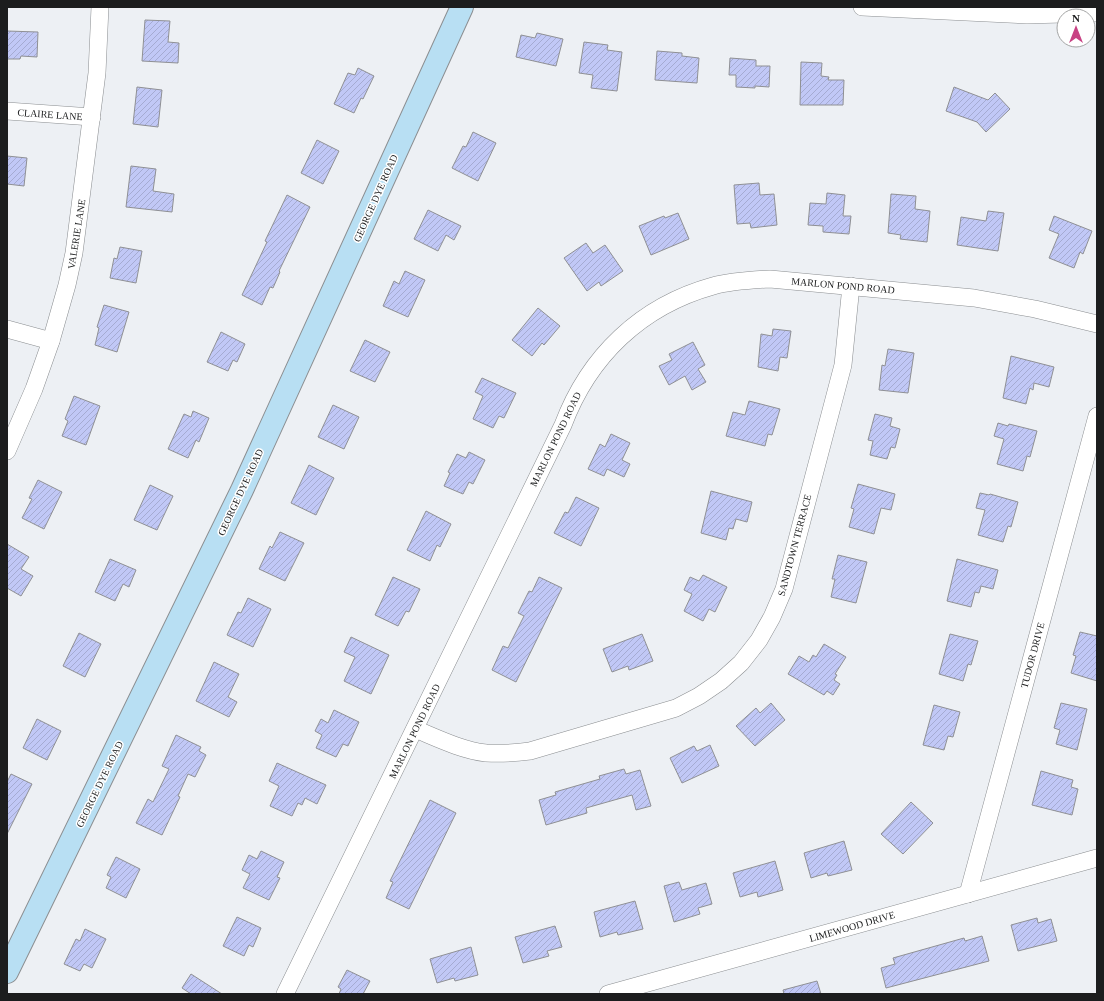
<svg xmlns="http://www.w3.org/2000/svg" width="1104" height="1001" font-family="Georgia,serif">
<defs>
<pattern id="building-hatch" width="6" height="6" patternUnits="userSpaceOnUse"><rect width="6" height="6" fill="#c1c8f6"/><path d="M-1 1l2-2M0 6l6-6M5 7l2-2" fill="none" stroke="#a5abd2"/></pattern>
</defs>
<rect width="100%" height="100%" fill="#edf0f4"/>
<g fill="url(#building-hatch)" stroke="#8f9094">
<polygon points="145,20 170,21 168,42 179,43 178,63 142,61"/>
<polygon points="7,31 38,32 37,57 21,56 20,59 7,59"/>
<polygon points="537,33 563,39 556,66 516,57 521,35 535,38"/>
<polygon points="584,42 608,45 607,50 622,52 617,91 591,88 593,75 579,73"/>
<polygon points="657,51 682,53 682,56 699,58 697,83 655,80"/>
<polygon points="730,58 756,60 756,66 770,66 769,87 755,86 755,88 736,87 736,75 729,75"/>
<polygon points="801,62 822,63 821,76 829,77 828,80 844,80 843,105 800,105"/>
<polygon points="358,68 374,76 363,99 361,98 354,113 334,104 348,73 355,75"/>
<polygon points="137,87 162,90 158,127 133,124"/>
<polygon points="954,87 988,100 995,93 1010,109 986,132 977,122 946,111"/>
<polygon points="473,132 496,143 478,181 452,168 463,146 466,147"/>
<polygon points="317,140 339,151 323,184 301,173"/>
<polygon points="7,156 27,158 24,186 7,184"/>
<polygon points="131,166 156,169 153,191 174,194 172,212 126,207"/>
<polygon points="759,183 760,195 774,194 777,225 751,228 750,223 737,224 734,185"/>
<polygon points="827,193 845,195 843,216 851,216 849,234 823,232 823,226 808,225 810,203 826,204"/>
<polygon points="891,194 916,196 915,209 930,211 927,242 900,239 901,235 888,233"/>
<polygon points="287,195 310,207 279,271 280,272 273,288 270,287 262,305 242,295 267,242 265,241"/>
<polygon points="428,210 461,226 454,240 446,235 438,251 414,239"/>
<polygon points="988,211 1004,213 998,251 957,245 961,217 986,221"/>
<polygon points="678,213 689,239 651,255 639,226 664,216 665,218"/>
<polygon points="1054,216 1092,231 1083,254 1080,252 1074,268 1049,258 1059,234 1049,230"/>
<polygon points="586,243 593,253 605,245 623,271 601,286 599,282 587,291 564,258"/>
<polygon points="120,247 142,251 136,283 110,278 114,258 117,259"/>
<polygon points="405,271 425,280 408,317 383,306 394,281 399,284"/>
<polygon points="104,305 129,312 117,352 95,345 99,328 97,327"/>
<polygon points="538,308 560,326 544,345 542,343 532,356 512,340"/>
<polygon points="773,329 791,331 787,358 780,357 778,371 758,367 761,334 772,336"/>
<polygon points="221,332 245,344 237,362 233,360 228,371 207,362"/>
<polygon points="365,340 390,352 375,382 350,371"/>
<polygon points="693,342 705,365 698,369 706,382 692,390 685,376 669,385 659,366 672,360 669,354"/>
<polygon points="888,349 914,353 908,393 879,390 882,365 885,366"/>
<polygon points="1011,356 1054,367 1049,387 1034,383 1033,390 1030,388 1026,404 1003,398"/>
<polygon points="482,378 516,393 504,418 499,416 493,428 473,419 483,396 475,392"/>
<polygon points="74,396 100,406 86,445 62,436 68,421 65,419"/>
<polygon points="749,401 780,409 772,435 768,434 765,446 726,436 733,412 745,415"/>
<polygon points="333,405 359,417 344,449 318,437"/>
<polygon points="193,411 209,418 199,442 196,440 188,458 168,449 184,414 191,417"/>
<polygon points="875,414 892,418 890,426 900,429 895,448 891,447 887,459 870,455 873,441 868,440"/>
<polygon points="998,423 1008,426 1009,424 1037,431 1030,457 1027,456 1023,471 997,464 1004,439 994,436"/>
<polygon points="611,434 630,443 622,460 630,464 624,477 607,469 604,476 588,469 600,444 605,447"/>
<polygon points="469,452 485,460 473,484 469,482 463,494 444,486 450,473 448,472 457,454 466,458"/>
<polygon points="309,465 334,478 316,515 291,503"/>
<polygon points="38,480 62,492 44,529 22,518 32,499 29,498"/>
<polygon points="858,484 895,494 891,510 881,508 874,534 849,527 854,509 851,508"/>
<polygon points="150,485 173,496 157,530 134,520"/>
<polygon points="711,491 752,502 747,522 736,519 733,529 729,528 726,540 701,533"/>
<polygon points="980,493 989,495 990,494 1018,502 1011,527 1008,526 1003,542 978,535 985,510 976,508"/>
<polygon points="576,497 599,508 581,546 554,533 565,512 568,513"/>
<polygon points="426,511 451,524 440,547 437,545 430,561 407,550"/>
<polygon points="280,532 304,543 285,581 259,569 270,546 272,548"/>
<polygon points="7,544 29,557 21,569 33,576 21,596 7,588"/>
<polygon points="838,555 867,562 856,603 831,597 835,579 832,579"/>
<polygon points="110,559 136,570 129,587 123,584 115,601 95,592"/>
<polygon points="957,559 998,570 993,589 981,586 979,593 975,592 971,607 947,601"/>
<polygon points="703,575 727,587 715,612 709,609 703,621 684,611 692,594 684,590 690,577 699,581"/>
<polygon points="393,577 420,589 409,612 406,611 398,626 375,615"/>
<polygon points="539,577 562,588 516,682 492,670 503,646 508,648 524,616 518,613 529,591 532,592"/>
<polygon points="248,598 271,609 253,647 227,635 238,612 241,613"/>
<polygon points="1080,632 1097,636 1097,681 1071,673 1076,656 1073,655"/>
<polygon points="79,633 101,644 85,677 63,666"/>
<polygon points="642,634 653,661 629,670 628,666 612,672 603,649"/>
<polygon points="950,634 978,641 971,665 968,664 963,681 939,674"/>
<polygon points="351,637 389,655 371,694 344,681 355,657 344,652"/>
<polygon points="824,644 846,657 835,674 837,675 834,680 840,684 833,695 827,691 824,695 788,674 799,656 809,662 813,655 816,657"/>
<polygon points="214,662 239,674 228,697 237,702 229,717 196,701"/>
<polygon points="771,703 785,720 755,746 736,726 756,708 760,713"/>
<polygon points="1061,703 1087,709 1077,750 1056,744 1060,730 1054,728"/>
<polygon points="934,705 960,712 953,737 948,736 944,750 923,745"/>
<polygon points="334,710 359,722 348,746 343,744 336,757 316,748 322,735 315,731 321,719 328,723"/>
<polygon points="37,719 61,731 47,760 23,748"/>
<polygon points="176,735 201,747 199,751 206,755 195,777 188,774 178,796 180,797 162,835 136,823 148,799 153,802 169,769 162,766"/>
<polygon points="710,745 719,766 682,783 670,758 694,746 697,751"/>
<polygon points="277,763 326,785 317,804 305,798 302,805 298,803 292,816 270,806 279,786 269,781"/>
<polygon points="624,769 626,774 640,770 651,806 636,810 632,795 586,808 587,813 546,825 539,800 556,795 555,792 600,779 599,776"/>
<polygon points="1041,771 1073,780 1071,787 1078,789 1072,815 1032,805"/>
<polygon points="11,774 32,784 7,834 7,782"/>
<polygon points="430,800 456,813 409,909 386,898 393,882 390,881"/>
<polygon points="911,802 933,823 903,854 881,834"/>
<polygon points="844,841 852,870 828,876 827,873 811,878 804,853"/>
<polygon points="261,851 284,862 277,877 280,878 269,900 243,888 250,874 242,870 249,855 257,859"/>
<polygon points="116,857 140,869 126,898 106,888 111,877 107,875"/>
<polygon points="775,861 783,890 758,897 757,892 740,897 733,873"/>
<polygon points="679,882 682,890 706,883 712,904 698,908 700,914 674,922 664,886"/>
<polygon points="635,901 643,929 618,935 617,932 600,937 594,912"/>
<polygon points="237,917 261,928 253,947 249,945 244,956 223,946"/>
<polygon points="1037,918 1038,923 1051,919 1057,941 1018,951 1011,925"/>
<polygon points="555,926 562,947 547,951 549,956 523,963 515,937"/>
<polygon points="85,929 106,939 92,968 84,964 80,971 64,964 76,939 80,941"/>
<polygon points="982,936 989,961 886,988 881,968 895,964 893,958 964,938 965,941"/>
<polygon points="471,947 478,975 455,981 454,978 437,983 430,959"/>
<polygon points="347,970 370,981 363,994 339,994 341,989 338,987"/>
<polygon points="191,974 222,994 191,994 182,988"/>
<polygon points="817,981 821,994 784,994 783,990"/>
</g>
<g fill="none" stroke-linecap="round" stroke-linejoin="round">
<defs>
<g id="street">
<polyline points="862,7 1027,15 1097,13"/>
<polyline points="7,111 92,117"/>
<polyline points="7,329 51,341"/>
<polyline points="7,451 34,389 51,341 67,285 74,253 97,73 100,7"/>
<path d="M 415,729 C 437,738 461,750 486,753 C 501,754 515,753 530,751 L 676,708 L 699,696 L 721,681 L 741,663 L 759,640 L 772,617 L 784,589 L 843,365 L 851,286"/>
<polyline points="968,894 1097,416"/>
<path d="M 285,994 L 563,425 C 589,356 641,306 713,286 C 731,281 751,280 770,279 L 974,298 L 1035,309 L 1097,324"/>
<polyline points="608,994 1097,858"/>
</g>
<polyline id="secondary" points="7,972 242,490 462,7"/>
</defs>
<use href="#street" stroke="#8b8e91" stroke-width="18"/>
<use href="#secondary" stroke="#8b8e91" stroke-width="24"/>
<use href="#street" stroke="#fff" stroke-width="17"/>
<use href="#secondary" stroke="#b8dff3" stroke-width="22"/>
</g>
<g text-anchor="middle" stroke-width="3" stroke-linejoin="round" paint-order="stroke">
<g font-size="10" fill="#1c1d1e" stroke="#fff">
<text transform="translate(50 114) rotate(4)" y="4">CLAIRE LANE</text>
<text transform="translate(375 198) rotate(-66)" y="4">GEORGE DYE ROAD</text>
<text transform="translate(76 234) rotate(-81)" y="4">VALERIE LANE</text>
<text transform="translate(843 285) rotate(5)" y="4">MARLON POND ROAD</text>
<text transform="translate(555 439) rotate(-64)" y="4">MARLON POND ROAD</text>
<text transform="translate(240 492) rotate(-65)" y="4">GEORGE DYE ROAD</text>
<text transform="translate(794 545) rotate(-75)" y="4">SANDTOWN TERRACE</text>
<text transform="translate(1032 655) rotate(-75)" y="4">TUDOR DRIVE</text>
<text transform="translate(414 731) rotate(-64)" y="4">MARLON POND ROAD</text>
<text transform="translate(99 784) rotate(-64)" y="4">GEORGE DYE ROAD</text>
<text transform="translate(852 926) rotate(-16)" y="4">LIMEWOOD DRIVE</text>
</g>
</g>
<rect width="1104" height="1001" fill="none" stroke="#1c1d1e" stroke-width="16"/>
<g transform="translate(1076 28)"><circle r="19" fill="#ffffff" stroke="#a4a5a5"/>
<path d="M0-3L7 15L0 10L-7 15Z" fill="#c84284"/>
<text y="-6" font-size="11" font-weight="bold" text-anchor="middle" fill="#1c1d1e">N</text>
</g>
</svg>
